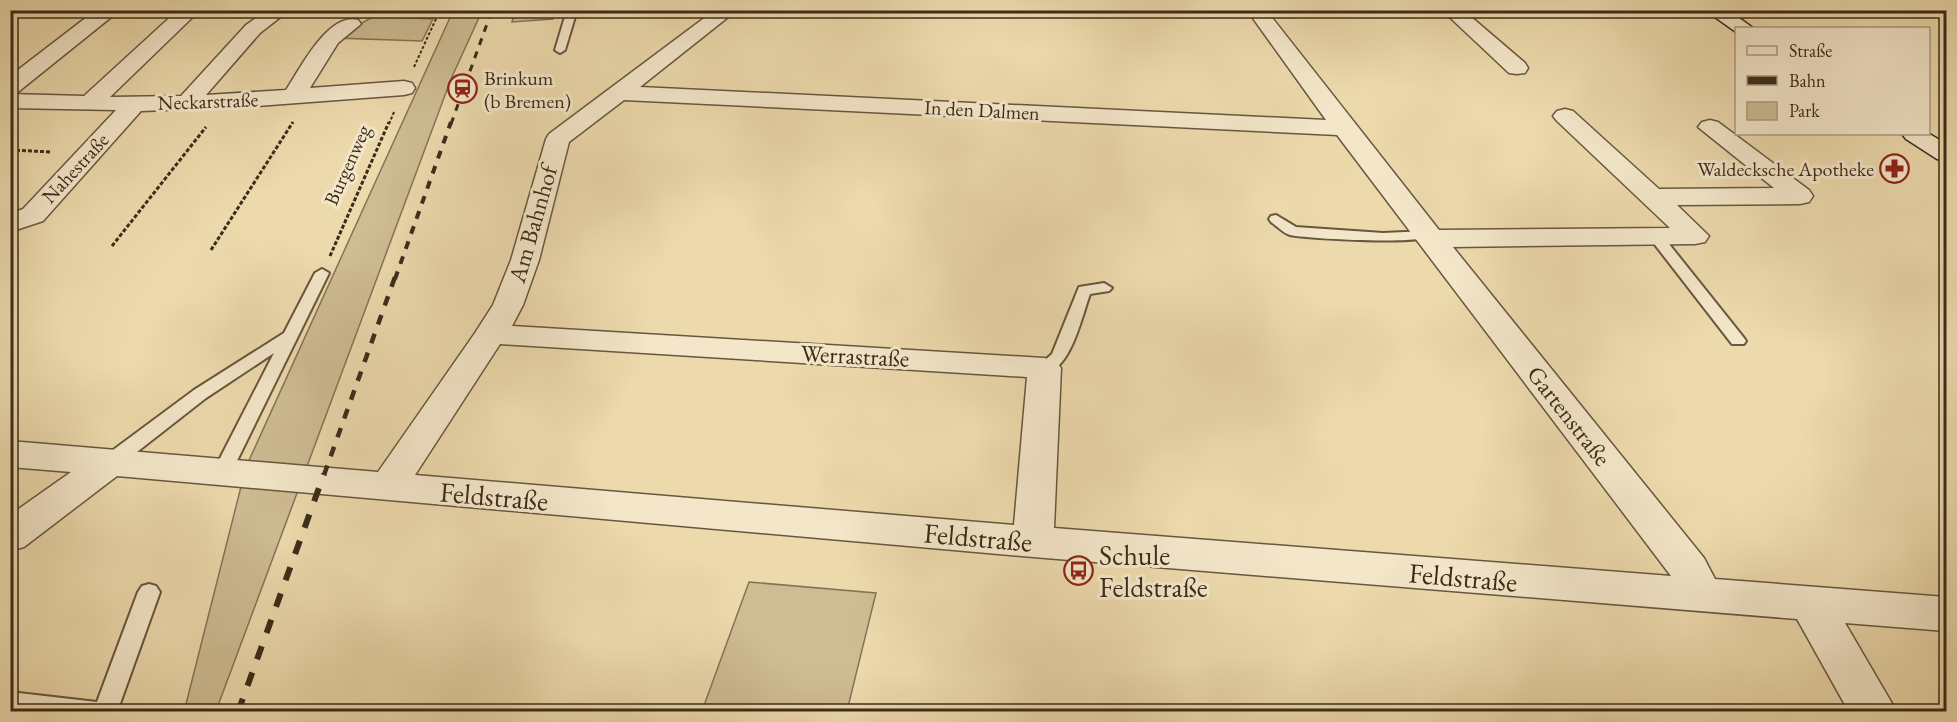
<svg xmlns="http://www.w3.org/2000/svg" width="1957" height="722" font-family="'EB Garamond',serif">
<rect width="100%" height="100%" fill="#ecd9ac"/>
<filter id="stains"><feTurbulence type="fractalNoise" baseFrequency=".00333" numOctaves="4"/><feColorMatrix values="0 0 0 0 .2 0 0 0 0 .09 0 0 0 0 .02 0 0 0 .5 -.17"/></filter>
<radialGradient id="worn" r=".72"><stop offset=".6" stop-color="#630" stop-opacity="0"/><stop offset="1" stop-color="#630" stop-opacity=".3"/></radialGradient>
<g fill="#cebc93" stroke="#847456" stroke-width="1.5">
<polygon points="453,11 482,11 451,79 216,711 184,712 246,467"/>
<polygon points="515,11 515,10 554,11 553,19 512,22"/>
<polygon points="374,16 433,19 422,41 336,38"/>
<polygon points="749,582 876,593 847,711 702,711"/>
</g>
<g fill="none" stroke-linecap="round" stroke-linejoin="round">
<defs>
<g id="lane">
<polygon points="567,10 577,10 565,50 560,53 555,50"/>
<path d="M 1276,215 L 1296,227 L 1383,233 L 1427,231 L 1434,235 C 1424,245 1309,239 1290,235 C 1283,233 1277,226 1271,222 L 1269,219 L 1271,216 Z"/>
<polygon points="1656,233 1661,234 1744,338 1746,341 1744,344 1732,344 1649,237"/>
<polygon points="322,269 329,273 229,477 222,479 215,477 213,472 274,353 206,398 119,466 112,467 105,466 103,461 105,456 194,390 284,333 315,273"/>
<path d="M 1104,283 L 1112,288 L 1109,291 L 1090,294 C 1082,315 1069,380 1038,372 L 1036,368 L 1052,354 L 1079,287 Z"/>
<polygon points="149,584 156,586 160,592 117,712 10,712 10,692 97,702 138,592 142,586"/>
</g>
<g id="street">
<polygon points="96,10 120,10 18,92 10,94 10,76"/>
<path d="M 178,10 L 200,10 L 110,97 L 181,96 L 246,25 L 266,11 L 280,11 L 283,15 L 260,33 L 206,95 L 286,90 C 300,69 328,12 358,20 L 361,24 L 338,43 L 310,88 L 404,81 L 412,83 L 415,88 L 412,93 L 404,95 L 244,107 L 141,111 L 43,221 L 10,232 L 10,214 L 23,209 L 116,110 L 10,108 L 10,94 L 84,96 Z"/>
<path d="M 715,10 L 737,10 L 640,87 L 1326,120 L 1247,10 L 1266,10 L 1439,230 L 1670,228 L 1557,121 L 1553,116 L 1557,111 L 1565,109 L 1573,111 L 1659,189 L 1774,188 L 1698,127 L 1702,122 L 1710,120 L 1718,122 L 1809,190 L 1813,196 L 1809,202 L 1800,204 L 1677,205 L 1709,236 L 1705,242 L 1695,244 L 1453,247 L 1704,558 L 1715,579 L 1946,597 L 1946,631 L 1845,623 L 1897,712 L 1849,712 L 1797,619 L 1033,557 L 117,476 L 24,547 L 10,551 L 10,515 L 71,472 L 10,467 L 10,441 L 378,472 L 475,333 L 493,305 L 511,260 L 546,139 L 549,134 ZM 624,100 L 1337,135 L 1671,576 L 1054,528 L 1061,368 L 1056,361 L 1044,358 L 512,326 L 523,305 L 539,260 L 569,142 ZM 500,344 L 1027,377 L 1014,525 L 415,475 Z"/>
<polygon points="1442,10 1463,10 1525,63 1528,68 1525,73 1517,74 1509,73"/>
</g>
<g id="secondary">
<polygon points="1705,10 1728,10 1753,28 1736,28 1736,32"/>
<polygon points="1928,133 1946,144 1946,161 1937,159 1906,139 1902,134"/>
</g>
</defs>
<use href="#lane" stroke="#67573e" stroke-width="4"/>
<use href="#street" stroke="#67573e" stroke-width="3"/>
<use href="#secondary" stroke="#3b2c19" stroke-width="3"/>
<g stroke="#3b2c19" stroke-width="2" stroke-dasharray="3 2" stroke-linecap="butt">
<polyline points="414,67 440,10"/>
<polyline points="389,124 394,112"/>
</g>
<g stroke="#3b2c19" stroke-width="3" stroke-dasharray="4 2" stroke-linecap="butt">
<polyline points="10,150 52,152"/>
<polyline points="112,246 206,127"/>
<polyline points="211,250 293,122"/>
<polyline points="330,256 389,122"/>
</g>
<use href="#lane" fill="#f3e6c9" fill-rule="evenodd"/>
<use href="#street" fill="#f3e6c9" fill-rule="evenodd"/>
<use href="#secondary" fill="#f3e6c9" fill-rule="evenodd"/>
<polyline stroke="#3b2c19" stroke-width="3" stroke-dasharray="7 7" stroke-linecap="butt" points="451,124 492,10"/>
<polyline stroke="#3b2c19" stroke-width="4" stroke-dasharray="8 8" stroke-linecap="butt" points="395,279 451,122"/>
<polyline stroke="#3b2c19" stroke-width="4.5" stroke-dasharray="10 10" stroke-linecap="butt" points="324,475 395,277"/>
<polyline stroke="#3b2c19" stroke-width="6" stroke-dasharray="14 14" stroke-linecap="butt" points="238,712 324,474"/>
</g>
<defs>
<symbol id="station-ring" viewBox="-11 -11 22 22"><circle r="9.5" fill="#f3e6c9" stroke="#8f2418" stroke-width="1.5"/><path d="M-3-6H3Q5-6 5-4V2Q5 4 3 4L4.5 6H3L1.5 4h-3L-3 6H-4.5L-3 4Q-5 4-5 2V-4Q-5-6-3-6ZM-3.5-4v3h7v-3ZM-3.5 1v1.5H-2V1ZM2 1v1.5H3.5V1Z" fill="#8f2418"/></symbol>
<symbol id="pharmacy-ring" viewBox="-11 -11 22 22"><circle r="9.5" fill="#f3e6c9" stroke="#8f2418" stroke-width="1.5"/><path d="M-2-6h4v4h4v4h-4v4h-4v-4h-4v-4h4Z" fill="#8f2418"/></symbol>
<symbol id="bus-ring" viewBox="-11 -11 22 22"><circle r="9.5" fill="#f3e6c9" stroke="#8f2418" stroke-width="1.5"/><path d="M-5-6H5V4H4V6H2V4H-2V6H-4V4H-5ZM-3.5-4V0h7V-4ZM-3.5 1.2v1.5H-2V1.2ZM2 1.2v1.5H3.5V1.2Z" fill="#8f2418"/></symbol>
</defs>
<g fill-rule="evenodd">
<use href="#station-ring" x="446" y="72" width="33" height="33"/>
<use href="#pharmacy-ring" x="1878" y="152" width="33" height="33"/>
<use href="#bus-ring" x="1062" y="554" width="33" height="33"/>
</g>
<g text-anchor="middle" stroke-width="6" stroke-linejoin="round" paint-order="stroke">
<g font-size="20" fill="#3b2c19" stroke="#f3e6c9" text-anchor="start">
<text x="484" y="85">Brinkum<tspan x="484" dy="23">(b Bremen)</tspan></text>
<text x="1874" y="176" text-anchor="end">Waldecksche Apotheke</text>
</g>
<g font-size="20" fill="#3b2c19" stroke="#f3e6c9">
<text transform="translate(208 101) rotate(-2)" y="7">Neckarstraße</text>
<text transform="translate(982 110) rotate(3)" y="7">In den Dalmen</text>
<text transform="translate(347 165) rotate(-66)" y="7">Burgenweg</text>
<text transform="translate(75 168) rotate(-47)" y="7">Nahestraße</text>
</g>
<g font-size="24" fill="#3b2c19" stroke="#f3e6c9">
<text transform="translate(533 224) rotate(-74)" y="8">Am Bahnhof</text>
<text transform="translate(855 356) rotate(3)" y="8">Werrastraße</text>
<text transform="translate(1569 416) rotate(52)" y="8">Gartenstraße</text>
</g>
<g font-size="28" fill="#3b2c19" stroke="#f3e6c9">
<text transform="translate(494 496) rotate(5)" y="10">Feldstraße</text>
<text transform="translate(978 537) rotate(5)" y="10">Feldstraße</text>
<text transform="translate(1463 577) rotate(5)" y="10">Feldstraße</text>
</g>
<g font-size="28" fill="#3b2c19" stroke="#f3e6c9" text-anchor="start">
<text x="1099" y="565">Schule<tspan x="1099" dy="32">Feldstraße</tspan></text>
</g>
</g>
<rect width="1957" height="722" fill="none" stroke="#ecd9ac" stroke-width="36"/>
<rect x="12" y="12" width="1933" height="698" fill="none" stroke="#3b2c19" stroke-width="3"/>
<rect x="18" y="18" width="1921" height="686" fill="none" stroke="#3b2c19" stroke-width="1.5"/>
<rect x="1735" y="27" width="195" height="108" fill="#f3e6c9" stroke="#a99c83" stroke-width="1.5"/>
<rect x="1747" y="46" width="30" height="9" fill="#f3e6c9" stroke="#a99c83" stroke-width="1.5"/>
<text x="1789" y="57" font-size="18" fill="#3b2c19">Straße</text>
<rect x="1747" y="76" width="30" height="9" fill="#3b2c19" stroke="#a99c83" stroke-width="1.5"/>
<text x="1789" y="87" font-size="18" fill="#3b2c19">Bahn</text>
<rect x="1747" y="102" width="30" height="18" fill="#cebc93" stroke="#a99c83" stroke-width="1.5"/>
<text x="1789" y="117" font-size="18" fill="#3b2c19">Park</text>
<rect width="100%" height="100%" filter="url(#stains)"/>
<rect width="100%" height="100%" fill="url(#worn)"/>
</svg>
